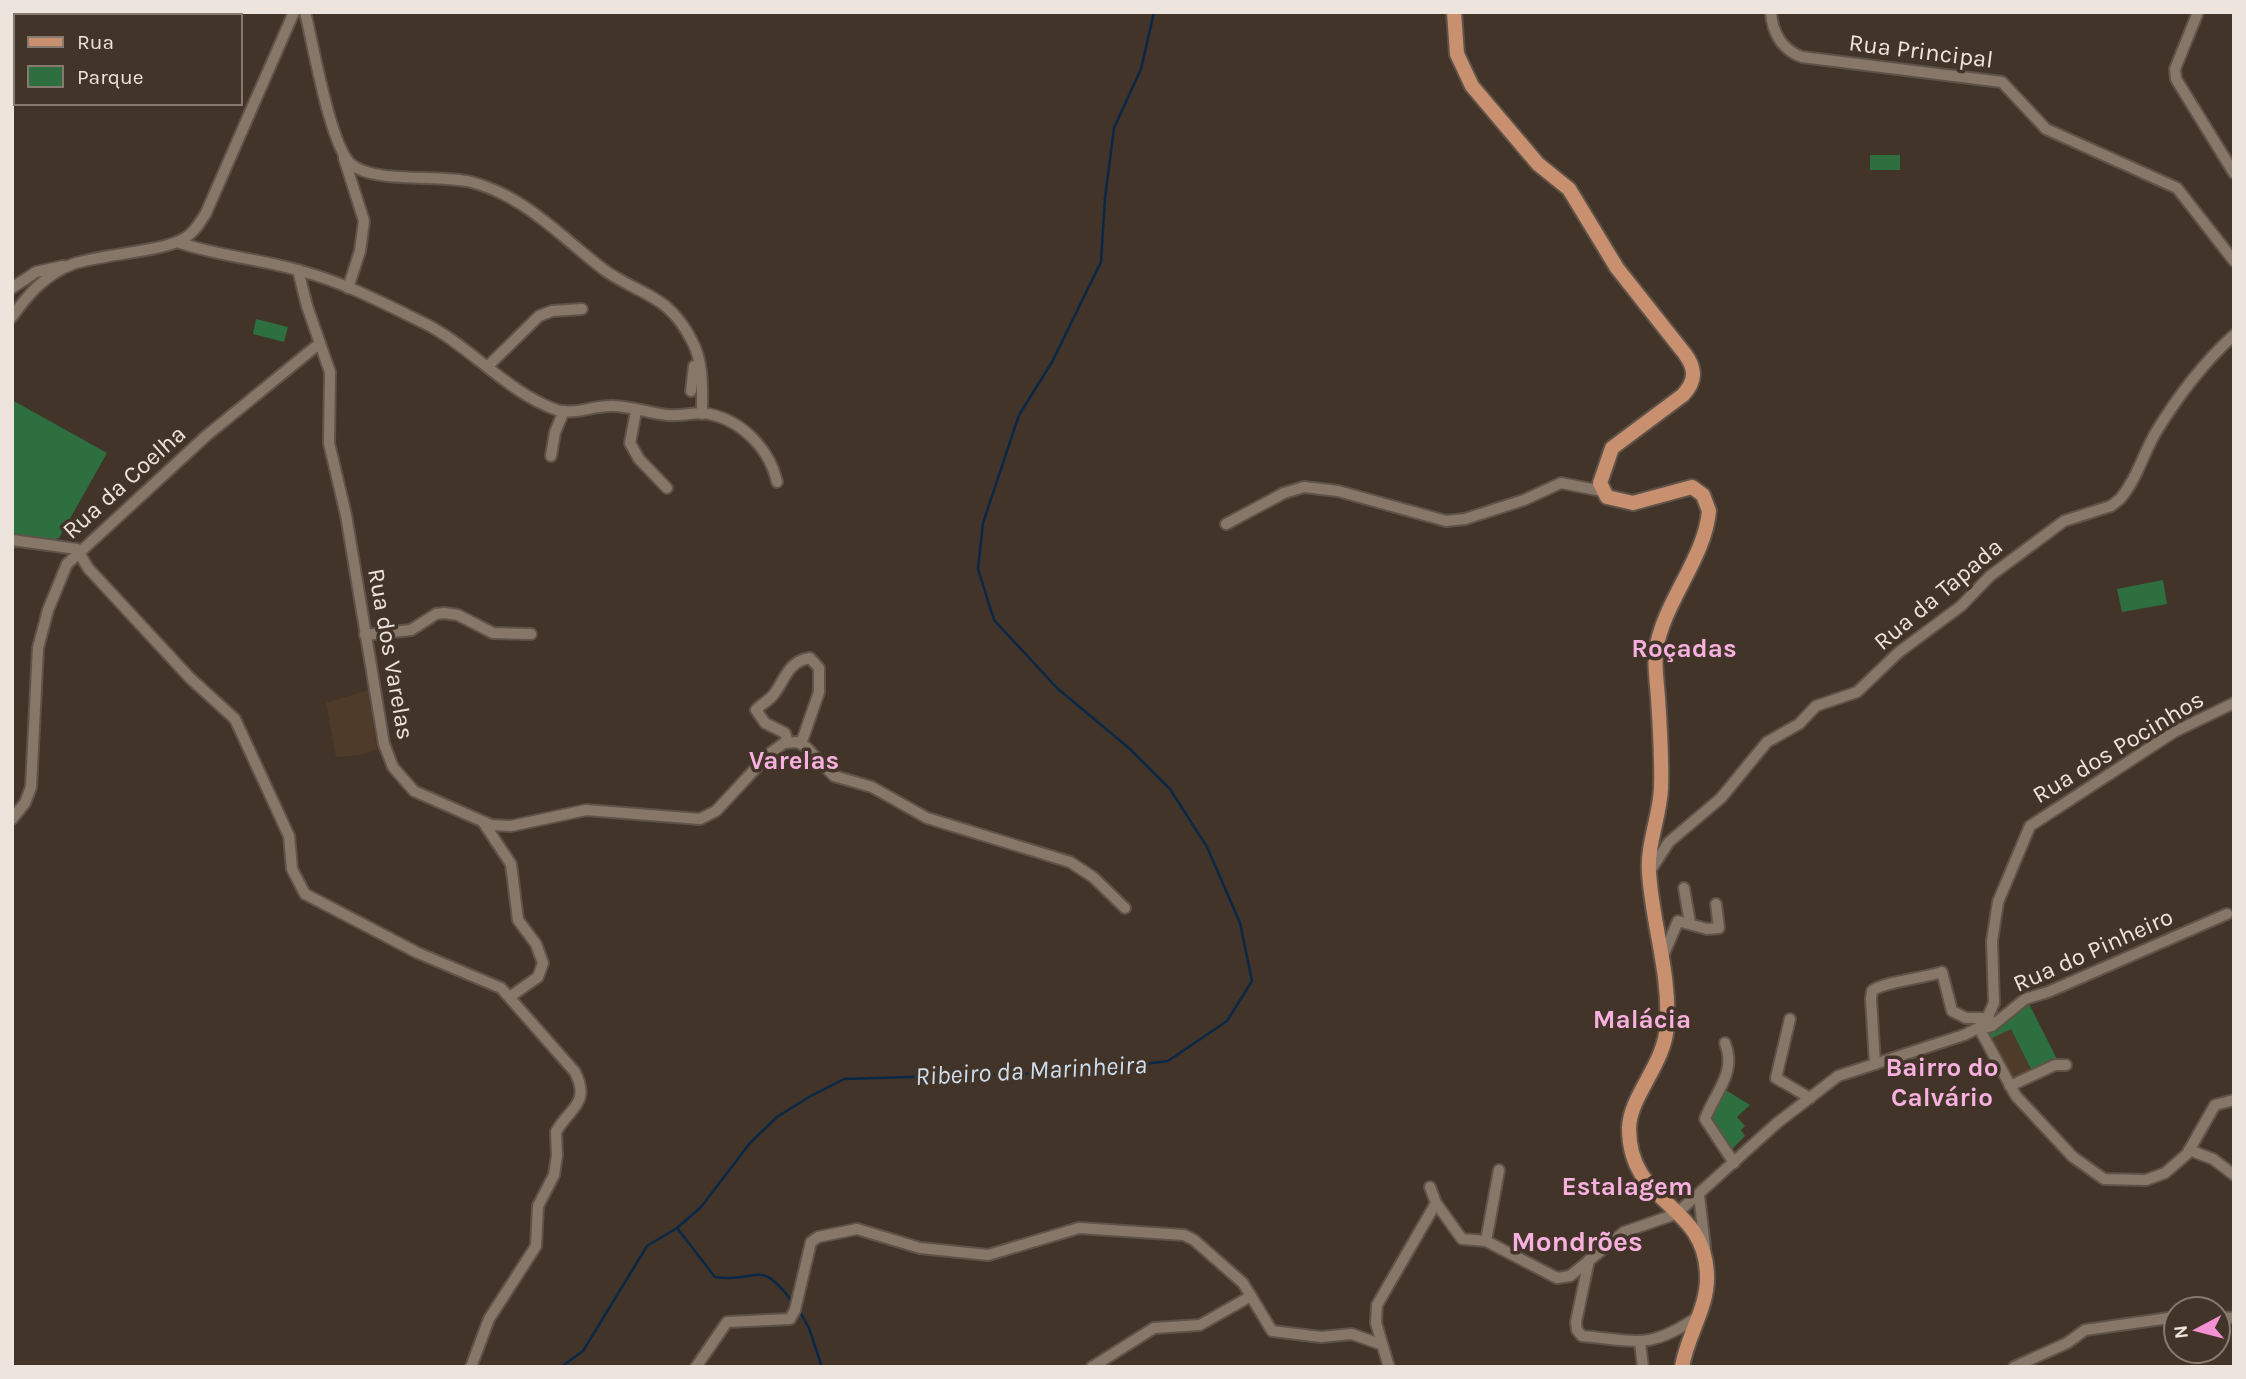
<svg xmlns="http://www.w3.org/2000/svg" width="2246" height="1379" font-family="Karla,sans-serif">
<rect width="100%" height="100%" fill="#423428"/>
<g fill="#4e3b2a">
<polygon points="368,690 377,749 361,755 336,757 326,703"/>
<polygon points="2006,1019 2033,1073 2011,1083 1985,1036"/>
</g>
<g fill="#2d6f3f">
<rect x="1870" y="155" width="30" height="15"/>
<polygon points="256,319 288,327 284,342 253,334"/>
<polygon points="12,400 107,453 59,538 12,549"/>
<polygon points="2163,580 2167,604 2122,612 2117,589"/>
<polygon points="2024,1004 2029,1004 2058,1061 2033,1073 2011,1029 1988,1040 1986,1036"/>
<polygon points="1724,1089 1750,1105 1737,1117 1745,1126 1741,1130 1745,1136 1730,1151 1708,1120"/>
</g>
<g fill="none" stroke-linecap="round" stroke-linejoin="round">
<g stroke="#0a2846" stroke-width="2.5">
<path d="M 677,1228 L 715,1277 C 759,1284 758,1255 794,1304"/>
<polyline points="800,1312 809,1328 822,1367"/>
<polyline points="561,1367 583,1351 647,1246 677,1228 701,1207 750,1143 777,1117 809,1097 844,1079 1081,1072 1168,1061 1227,1021 1252,981 1240,923 1207,847 1170,789 1130,749 1057,688 994,620 978,569 983,523 1019,415 1052,362 1101,262 1105,198 1114,128 1141,69 1154,12"/>
</g>
<defs>
<g id="minor">
<path d="M 305,12 C 313,43 330,146 351,164 C 374,184 439,174 471,182 C 525,196 560,236 603,269 C 640,296 668,293 692,341 C 704,363 702,390 702,414"/>
<path d="M 1771,12 C 1772,32 1782,50 1802,57 L 2002,82 L 2046,129 L 2177,188 L 2234,261"/>
<polyline points="2198,12 2175,69 2176,79 2234,173"/>
<polyline points="344,158 364,221 360,251 348,288"/>
<path d="M 177,242 C 217,256 261,259 301,271 C 343,282 385,304 424,323 C 470,346 508,393 557,410 C 574,415 592,406 610,406 C 628,405 648,413 667,415 C 681,417 696,411 709,414 C 743,421 770,450 777,482"/>
<polyline points="298,270 307,306 330,372 329,443 346,515 384,744 393,767 414,791 491,825 511,826 586,810 700,819 716,811 769,754 784,743 797,742 806,747 834,776 872,787 927,818 1070,862 1093,877 1125,908"/>
<polyline points="12,288 36,272 63,266"/>
<path d="M 12,317 C 28,294 46,274 73,264 C 102,254 163,252 185,238 C 195,232 200,222 206,213 L 294,12"/>
<polyline points="488,366 539,316 552,311 582,309"/>
<polyline points="691,391 694,366"/>
<polyline points="636,411 630,443 639,459 667,488"/>
<polyline points="551,456 555,432 564,411"/>
<polyline points="1226,524 1284,493 1304,487 1338,491 1446,521 1465,519 1524,500 1561,483 1602,491"/>
<path d="M 12,540 L 77,549 L 88,568 L 190,678 L 235,719 L 289,836 L 292,869 L 305,894 L 418,953 L 501,988 L 575,1072 C 591,1104 569,1108 556,1132 L 557,1155 L 554,1175 L 538,1206 L 536,1246 L 489,1319 L 471,1367"/>
<polyline points="365,635 411,630 436,614 444,613 458,615 493,633 531,634"/>
<path d="M 788,742 L 785,733 L 765,723 L 756,710 C 761,704 769,701 774,694 C 785,680 788,661 810,658 L 819,668 L 819,692 L 801,744"/>
<polyline points="12,819 25,803 31,787 38,648 48,610 67,564 206,436 320,343"/>
<polyline points="483,822 511,864 518,920 536,944 543,963 538,977 511,996"/>
<path d="M 1650,871 L 1669,842 L 1721,798 L 1767,742 L 1799,724 L 1816,706 L 1857,692 L 1899,652 L 1961,606 L 1990,576 L 2064,521 L 2111,506 L 2120,499 C 2137,479 2143,454 2156,432 C 2178,396 2203,363 2234,335"/>
<polyline points="1684,888 1690,923"/>
<polyline points="1663,956 1678,921 1707,929 1719,928 1716,904"/>
<polyline points="1790,1019 1776,1078 1810,1098"/>
<polyline points="1979,1028 2016,1096 2073,1157 2104,1179 2146,1180 2165,1173 2187,1154 2215,1105 2234,1100"/>
<polyline points="1982,1028 1992,1026 2025,999 2048,992 2227,914"/>
<path d="M 1725,1043 C 1737,1073 1715,1092 1705,1119 L 1734,1163"/>
<path d="M 1875,1064 L 1871,999 L 1872,991 C 1882,982 1925,978 1942,972 L 1952,1011 L 1966,1018 L 1989,1018"/>
<polyline points="2010,1086 2055,1065 2066,1065"/>
<polyline points="2189,1150 2213,1159 2234,1175"/>
<polyline points="1430,1187 1436,1203 1462,1239 1486,1241 1557,1278 1570,1276 1624,1232 1676,1214 1777,1123 1838,1076 1964,1035 1984,1025 1994,1003 1992,941 1998,902 2030,826 2174,732 2234,703"/>
<polyline points="1699,1195 1705,1247"/>
<polyline points="1486,1241 1499,1170"/>
<path d="M 1589,1260 L 1576,1322 L 1577,1330 L 1582,1336 C 1638,1341 1649,1350 1699,1316"/>
<polyline points="2218,1317 2234,1318"/>
<polyline points="1640,1343 1643,1367"/>
<polyline points="696,1367 727,1322 790,1319 795,1310 811,1242 818,1237 857,1229 920,1248 988,1255 1079,1228 1184,1235 1194,1240 1243,1283 1272,1331 1321,1337 1352,1334 1380,1344"/>
<polyline points="1092,1367 1154,1328 1200,1325 1251,1296"/>
<polyline points="1389,1367 1376,1323 1377,1305 1436,1203"/>
<polyline points="2014,1367 2067,1343 2085,1330 2176,1317"/>
</g>
<path id="major" d="M 1454,12 L 1457,54 L 1472,86 L 1538,164 L 1569,189 L 1617,268 L 1685,354 C 1696,369 1696,381 1683,395 L 1612,448 L 1600,483 L 1607,497 L 1633,503 L 1692,487 L 1703,495 L 1709,511 C 1705,558 1663,603 1656,650 C 1654,665 1657,682 1658,698 C 1660,728 1662,757 1661,788 C 1660,816 1647,844 1649,872 C 1652,923 1670,972 1667,1024 C 1666,1063 1630,1095 1629,1128 C 1629,1206 1706,1202 1707,1276 C 1708,1308 1687,1335 1682,1367"/>
</defs>
<use href="#minor" stroke="#5f5349" stroke-width="14"/>
<use href="#major" stroke="#5f5349" stroke-width="18"/>
<use href="#minor" stroke="#867769" stroke-width="10"/>
<use href="#major" stroke="#c8906f" stroke-width="14"/>
</g>
<g text-anchor="middle" stroke-width="7" stroke-linejoin="round" paint-order="stroke">
<g font-size="24" fill="#ede4dd" stroke="#423428">
<text transform="translate(1921 51) rotate(7)" y="8">Rua Principal</text>
<text transform="translate(124 482) rotate(-42)" y="8">Rua da Coelha</text>
<text transform="translate(1938 594) rotate(-40)" y="8">Rua da Tapada</text>
<text transform="translate(391 654) rotate(80)" y="8">Rua dos Varelas</text>
<text transform="translate(2118 747) rotate(-31)" y="8">Rua dos Pocinhos</text>
<text transform="translate(2093 950) rotate(-24)" y="8">Rua do Pinheiro</text>
</g>
<g font-size="26" font-weight="bold" fill="#f8b1df" stroke="#423428">
<text x="1684" y="657">Roçadas</text>
<text x="794" y="769">Varelas</text>
<text x="1642" y="1028">Malácia</text>
<text x="1942" y="1076">Bairro do<tspan x="1942" dy="30">Calvário</tspan></text>
<text x="1627" y="1195">Estalagem</text>
</g>
<g font-size="26" font-style="italic" fill="#ceddee" stroke="#423428">
<text transform="translate(1031 1070) rotate(-3)" y="9">Ribeiro da Marinheira</text>
</g>
<g font-size="28" font-weight="bold" fill="#f8b1df" stroke="#423428">
<text x="1577" y="1251">Mondrões</text>
</g>
</g>
<rect width="2246" height="1379" fill="none" stroke="#ede4dd" stroke-width="28"/>
<rect x="14" y="14" width="228" height="91" fill="#423428" stroke="#867a70" stroke-width="2"/>
<rect x="28" y="37" width="35" height="10" fill="#c8906f" stroke="#867a70" stroke-width="2"/>
<text x="77" y="49" font-size="21" fill="#ede4dd">Rua</text>
<rect x="28" y="66" width="35" height="21" fill="#2d6f3f" stroke="#867a70" stroke-width="2"/>
<text x="77" y="84" font-size="21" fill="#ede4dd">Parque</text>
<g transform="translate(2197 1330) rotate(263)"><circle r="33" fill="#423428" stroke="#867a70" stroke-width="2"/>
<path d="M0-5L12 26L0 18L-12 26Z" fill="#f491d3"/>
<text y="-10" font-size="19" font-weight="bold" text-anchor="middle" fill="#ede4dd">N</text>
</g>
</svg>
